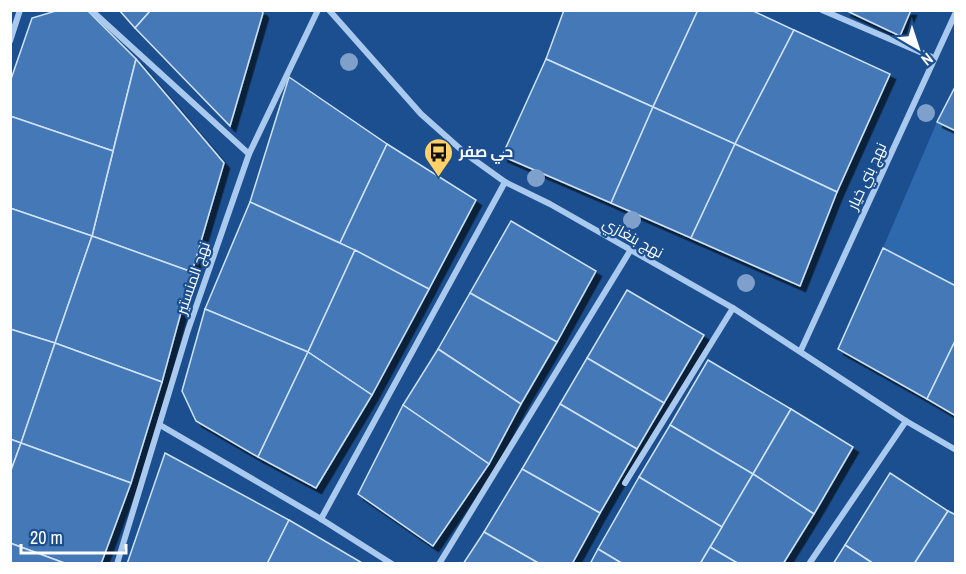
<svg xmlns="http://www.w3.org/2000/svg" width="966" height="574" font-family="'Archivo Narrow',Cairo,sans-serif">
<defs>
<filter id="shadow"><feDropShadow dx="5.5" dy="5.5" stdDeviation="0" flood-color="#0009"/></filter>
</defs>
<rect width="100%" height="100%" fill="#1b4f8f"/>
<polygon fill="#2e69ad" points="937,122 955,131 955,286 883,248"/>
<g fill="#4478b7" stroke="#cfe3fa" stroke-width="1.5" filter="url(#shadow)">
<polygon points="59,10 87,10 136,59 113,151 10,116 10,82 32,18"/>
<polygon points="119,10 151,10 135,28"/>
<polygon points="151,10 261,10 263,13 230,126 135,28"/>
<polygon points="564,10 698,10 653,107 546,59"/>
<polygon points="698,10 751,10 794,30 735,144 653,107"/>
<polygon points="845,10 911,10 900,36"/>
<polygon points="794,30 890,74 837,192 735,144"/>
<polygon points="136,59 224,163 192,272 92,236"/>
<polygon points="546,59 653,107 611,203 502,156"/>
<polygon points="289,77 387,144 340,243 250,202"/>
<polygon points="956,85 956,131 937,122"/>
<polygon points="653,107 735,144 691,238 611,203"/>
<polygon points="10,116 113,151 92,236 10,208"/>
<polygon points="387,144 476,200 429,289 340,243"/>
<polygon points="735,144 837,192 800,286 691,238"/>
<polygon points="250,202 355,250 308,352 205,309"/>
<polygon points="10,208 92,236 55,343 10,329"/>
<polygon points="511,221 596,271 557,342 470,293"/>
<polygon points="92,236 192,272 162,382 55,343"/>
<polygon points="883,248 956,286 956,339 927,399 838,349"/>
<polygon points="355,250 429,289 372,395 308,352"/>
<polygon points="627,290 704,335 664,403 587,358"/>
<polygon points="470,293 557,342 521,404 438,349"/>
<polygon points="205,309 308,352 258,457 196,421 182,391"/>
<polygon points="10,329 55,343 21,443 10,439"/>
<polygon points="956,339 956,416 927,399"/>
<polygon points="55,343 162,382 131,483 21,443"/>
<polygon points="438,349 521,404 489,464 403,405"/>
<polygon points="308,352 372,395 316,488 258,457"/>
<polygon points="587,358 664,403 637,449 560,404"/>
<polygon points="708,360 791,409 753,474 670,425"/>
<polygon points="560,404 637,449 600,513 522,469"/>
<polygon points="403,405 489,464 433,546 358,494"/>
<polygon points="791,409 853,447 814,514 753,474"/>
<polygon points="670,425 753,474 722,527 639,477"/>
<polygon points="10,439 21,443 10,473"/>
<polygon points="21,443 131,483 101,564 67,564 10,543 10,473"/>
<polygon points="165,453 289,520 267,564 127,564"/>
<polygon points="522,469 600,513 572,564 540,564 484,532"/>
<polygon points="890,473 948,511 914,564 874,564 845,545"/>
<polygon points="753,474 814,514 783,564 739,564 710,547"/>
<polygon points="639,477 722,527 700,564 623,564 598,549"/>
<polygon points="948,511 956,515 956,564 914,564"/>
<polygon points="289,520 364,564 267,564"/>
<polygon points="484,532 540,564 463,564"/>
<polygon points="10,543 67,564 10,564"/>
<polygon points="845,545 874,564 833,564"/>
<polygon points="710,547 739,564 700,564"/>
<polygon points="598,549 623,564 590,564"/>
</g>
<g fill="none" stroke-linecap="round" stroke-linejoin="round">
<g stroke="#a9c9ee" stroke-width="6">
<polyline points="91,10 249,154"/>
<polyline points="329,10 421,114 466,154 505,182 550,204 733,308 906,421 956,450"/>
<polyline points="822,10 934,58"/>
<polyline points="10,41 20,10"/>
<polyline points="801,350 956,12"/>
<polyline points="160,425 321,519 392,564"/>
<polyline points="625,483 733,308"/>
<polyline points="321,519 505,182"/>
<polyline points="117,564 188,330 249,154 318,10"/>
<polyline points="439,564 630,251"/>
<polyline points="809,564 906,421"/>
</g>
</g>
<g fill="#7ea0ca">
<circle cx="349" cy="62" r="9"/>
<circle cx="926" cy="113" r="9"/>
<circle cx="536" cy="178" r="9"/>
<circle cx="632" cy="220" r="9"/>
<circle cx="746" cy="283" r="9"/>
</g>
<defs>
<symbol id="bus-pin" viewBox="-11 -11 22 30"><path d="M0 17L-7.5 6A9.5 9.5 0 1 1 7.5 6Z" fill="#ffd166" stroke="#1b4f8f"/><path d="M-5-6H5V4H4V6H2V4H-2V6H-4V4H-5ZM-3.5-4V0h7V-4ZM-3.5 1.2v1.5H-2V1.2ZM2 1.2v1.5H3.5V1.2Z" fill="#111"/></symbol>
</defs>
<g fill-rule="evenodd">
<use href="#bus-pin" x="422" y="136" width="33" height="45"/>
</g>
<g text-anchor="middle" stroke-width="4.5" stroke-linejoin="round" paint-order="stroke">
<g font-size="15" font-weight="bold" fill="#fff" stroke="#1b4f8f" text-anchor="start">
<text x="459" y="157">حي صفر</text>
</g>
<g font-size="15" fill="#fff" stroke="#1b4f8f">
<text transform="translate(867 176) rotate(-65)" y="5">نهج بني خيار</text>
<text transform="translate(633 238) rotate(29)" y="5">نهج بنغازي</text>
<text transform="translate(193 278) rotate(-71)" y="5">نهج المنستير</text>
</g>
</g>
<rect width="966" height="574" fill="none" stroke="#ffffff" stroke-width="24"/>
<g transform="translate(918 48) rotate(141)" stroke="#1b4f8f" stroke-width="4.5" paint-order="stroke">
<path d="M0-4.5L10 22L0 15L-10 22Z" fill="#ffffff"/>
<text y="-9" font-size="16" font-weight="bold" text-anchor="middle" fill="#ffffff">N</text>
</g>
<path d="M21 544v9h105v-9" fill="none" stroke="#ffffff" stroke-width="3"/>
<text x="30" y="544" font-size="18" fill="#ffffff" stroke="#1b4f8f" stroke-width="4.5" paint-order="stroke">20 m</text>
</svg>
